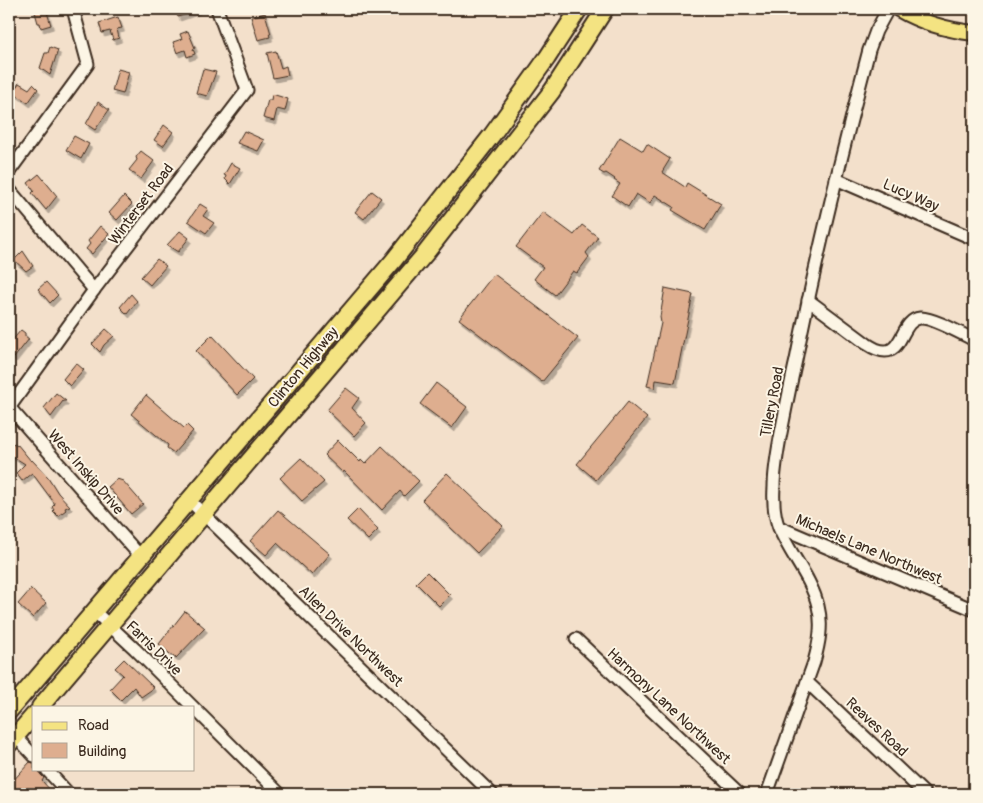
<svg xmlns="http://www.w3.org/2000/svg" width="983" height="803" font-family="Pangolin,sans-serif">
<defs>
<filter id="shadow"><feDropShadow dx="2.5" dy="4" stdDeviation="0" flood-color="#0004"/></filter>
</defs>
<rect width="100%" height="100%" fill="#f3e0cb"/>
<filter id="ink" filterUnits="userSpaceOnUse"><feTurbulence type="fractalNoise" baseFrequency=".02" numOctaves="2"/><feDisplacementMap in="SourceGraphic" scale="10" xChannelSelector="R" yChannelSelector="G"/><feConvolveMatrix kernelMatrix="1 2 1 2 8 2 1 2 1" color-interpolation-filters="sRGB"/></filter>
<g filter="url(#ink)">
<g fill="#deae8f" stroke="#3b2a1e" filter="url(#shadow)">
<polygon points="34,9 46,9 51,25 41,28 40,23 38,23"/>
<polygon points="175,9 197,9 198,10 178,17"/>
<polygon points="265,13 271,34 269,33 270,37 258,40 251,17"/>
<polygon points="118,17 122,28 117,29 119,38 113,40 110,31 102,33 99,23"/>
<polygon points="188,31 195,48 193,49 195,54 187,57 185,50 177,53 173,42 182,39 180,34"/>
<polygon points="50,47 58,50 50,75 40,68 45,53 48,53"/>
<polygon points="276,51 281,68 286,66 288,75 273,78 267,53"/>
<polygon points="118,69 129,72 123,94 112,91"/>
<polygon points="203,69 216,72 207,96 196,93"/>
<polygon points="19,83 29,89 33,84 38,89 28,103 13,92"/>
<polygon points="272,94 288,99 285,111 277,109 274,121 263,118 268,100 271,100"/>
<polygon points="98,102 109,110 95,130 86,124"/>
<polygon points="164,125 173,132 163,146 154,140"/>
<polygon points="244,131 264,140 258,151 237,143"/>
<polygon points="74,136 89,144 81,159 66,150"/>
<polygon points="620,137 643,151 647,144 670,159 662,172 685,187 687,183 721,204 705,230 672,210 674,207 655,195 650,203 636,194 628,207 612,196 620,184 614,180 615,179 606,173 604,174 599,171"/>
<polygon points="141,151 154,161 141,179 129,170 137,160 136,157"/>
<polygon points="231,163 240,168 230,184 225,179 226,176 224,175"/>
<polygon points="39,174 57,196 46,210 32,193 34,191 28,183"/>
<polygon points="372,191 381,198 364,219 355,212"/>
<polygon points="124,196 132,204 117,220 109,213"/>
<polygon points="200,204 208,209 203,216 214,223 206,233 188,221"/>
<polygon points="543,212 574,235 582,225 598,237 586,253 589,257 577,273 573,271 555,295 534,279 543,267 516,247"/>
<polygon points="100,226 109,234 92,254 86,249 90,244 88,241"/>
<polygon points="180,231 189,238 178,252 167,245"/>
<polygon points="23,251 33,266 26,271 14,260"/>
<polygon points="157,259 166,266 150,285 141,277"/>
<polygon points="494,274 578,338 542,382 459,319"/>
<polygon points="46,282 58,295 50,303 38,289"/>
<polygon points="665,288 693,294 675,383 656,380 655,388 647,386 661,323 660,317"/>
<polygon points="131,294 137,301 127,314 120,307"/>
<polygon points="106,329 114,336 104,345 100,352 92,344"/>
<polygon points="21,330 25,333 25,336 29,339 14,358 9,354 9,344"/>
<polygon points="212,335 253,379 237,395 196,351"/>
<polygon points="76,363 84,370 70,386 63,379"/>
<polygon points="436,383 467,407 452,428 420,404"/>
<polygon points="346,388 359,398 352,408 366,423 354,436 327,410"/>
<polygon points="56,393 66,401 63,401 51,417 44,408"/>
<polygon points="146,395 184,428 187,425 193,431 174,453 167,448 168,445 131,414"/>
<polygon points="628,402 647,418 596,480 577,464"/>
<polygon points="338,440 360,462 361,460 365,464 382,446 419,481 404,496 400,491 382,510 344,471 343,473 324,455"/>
<polygon points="14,443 17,445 17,444 31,461 32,460 48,477 58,493 70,506 65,508 66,510 58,516 53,511 54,510 52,507 55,504 32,473 22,481 16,473 25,464 9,454 9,448"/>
<polygon points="301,458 324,482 302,501 280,478"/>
<polygon points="447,473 503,526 477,553 422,500"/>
<polygon points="117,479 123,481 143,504 131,514 108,487"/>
<polygon points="358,509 378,530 368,540 347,520"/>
<polygon points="278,510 330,554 312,575 277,543 266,555 250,541"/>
<polygon points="427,572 450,595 439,606 416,583"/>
<polygon points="31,589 46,603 33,618 18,604"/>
<polygon points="185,611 205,628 176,658 170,654 159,644"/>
<polygon points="124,659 154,688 141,697 134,687 121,700 110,689 123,675 115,668"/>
<polygon points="30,762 34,763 34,769 39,769 40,774 44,778 42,781 54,794 9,794 9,789 12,786 10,784"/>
</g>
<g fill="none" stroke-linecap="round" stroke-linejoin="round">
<defs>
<g id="minor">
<polyline points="9,172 88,64 73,9"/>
<polyline points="836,179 974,239"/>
<polyline points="9,189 94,290"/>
<path d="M 808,300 L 867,344 C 905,369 897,320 920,318 C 932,317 962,334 974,340"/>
<polyline points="9,407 141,557"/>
<polyline points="9,408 94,290 247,90 217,9"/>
<polyline points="189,500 492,794"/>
<polyline points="779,527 974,610"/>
<polyline points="94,611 135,649 193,707"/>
<polyline points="576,639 740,794"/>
<polyline points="807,682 925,794"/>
<polyline points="194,708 280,794"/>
<polyline points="9,729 34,756"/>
<polyline points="46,769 69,794"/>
<path d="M 767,794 L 814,662 C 819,644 823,625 818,606 C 811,577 790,555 779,528 C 774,515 773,501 774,487 C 774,471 777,455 780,438 C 785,412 790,386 796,360 C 816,256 842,153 869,50 L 876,31 L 888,9"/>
</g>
<path id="major" d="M 898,9 C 922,23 947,30 974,33"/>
<g id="highway">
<polyline points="40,707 425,254 552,91 605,9"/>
<polyline points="9,711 394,260 492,135 547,58 579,9"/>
<polyline points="9,744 34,715"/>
</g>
</defs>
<use href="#minor" stroke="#3b2a1e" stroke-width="15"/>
<use href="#major" stroke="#3b2a1e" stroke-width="18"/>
<use href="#highway" stroke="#3b2a1e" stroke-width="20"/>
<use href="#minor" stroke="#fcf5e5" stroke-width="11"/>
<use href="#major" stroke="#f4e382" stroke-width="14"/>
<use href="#highway" stroke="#f4e382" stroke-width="16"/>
</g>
</g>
<g text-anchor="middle" stroke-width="4" stroke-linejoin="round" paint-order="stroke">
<g font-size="15" fill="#3b2a1e" stroke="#fcf5e5">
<text transform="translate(911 195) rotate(24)" y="5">Lucy Way</text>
<text transform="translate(141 204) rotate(-53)" y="5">Winterset Road</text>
<text transform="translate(303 367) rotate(-50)" y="5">Clinton Highway</text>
<text transform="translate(772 402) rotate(-79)" y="5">Tillery Road</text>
<text transform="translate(86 472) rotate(49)" y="5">West Inskip Drive</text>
<text transform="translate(869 549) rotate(23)" y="5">Michaels Lane Northwest</text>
<text transform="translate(351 636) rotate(44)" y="5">Allen Drive Northwest</text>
<text transform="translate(154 648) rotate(44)" y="5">Farris Drive</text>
<text transform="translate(669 706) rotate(43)" y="5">Harmony Lane Northwest</text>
<text transform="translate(877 727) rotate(43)" y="5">Reaves Road</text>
</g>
</g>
<rect width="983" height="803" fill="none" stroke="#fcf5e5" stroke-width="30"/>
<rect x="15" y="15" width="953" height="773" fill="none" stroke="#3b2a1e" stroke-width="2" filter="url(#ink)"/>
<rect x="32" y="706" width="162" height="65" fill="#fcf5e5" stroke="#afa495"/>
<rect x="42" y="722" width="25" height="8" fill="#f4e382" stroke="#afa495"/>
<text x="78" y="730" font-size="15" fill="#3b2a1e">Road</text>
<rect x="42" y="743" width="25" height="15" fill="#deae8f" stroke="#afa495"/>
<text x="78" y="756" font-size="15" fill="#3b2a1e">Building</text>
</svg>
